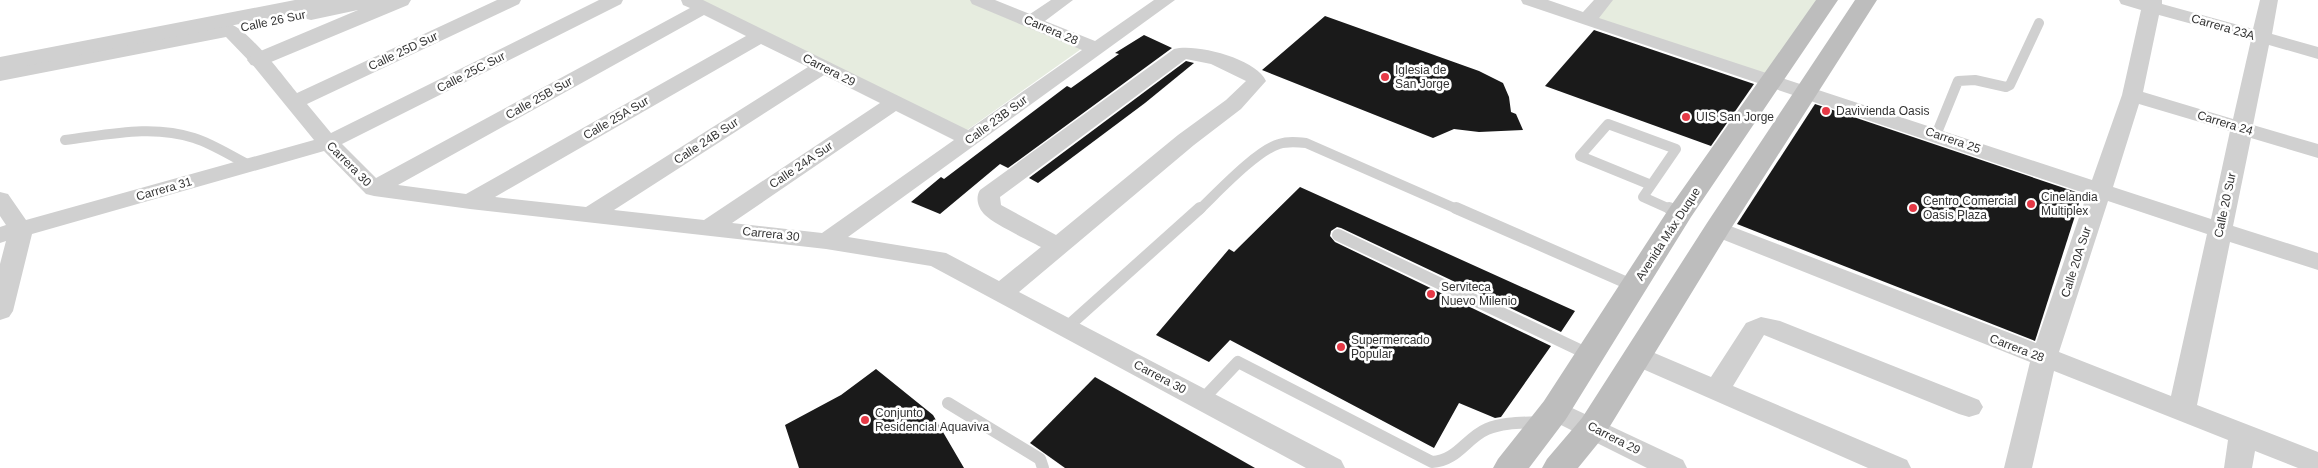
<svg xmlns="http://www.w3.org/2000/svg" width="2318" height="468" font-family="Helvetica,sans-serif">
<rect width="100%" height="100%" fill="#fff"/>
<g fill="#e6ecdf">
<polygon points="694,0 971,0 1084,47 963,133"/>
<polygon points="1608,0 1824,0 1772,78 1593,17"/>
</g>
<g fill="#1a1a1a">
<polygon points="1325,16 1479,71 1503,83 1509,97 1511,112 1516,114 1523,130 1479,132 1454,129 1433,138 1262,70"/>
<polygon points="1594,30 1754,84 1711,146 1545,86"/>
<polygon points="1144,35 1172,48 1008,168 1000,164 940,214 911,202 941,177 944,179 1067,86 1071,88 1119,54 1115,53"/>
<polygon points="1186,61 1194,63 1145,103 1038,183 1029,178"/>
<polygon points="1815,104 2082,194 2035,341 1737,224"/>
<polygon points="1300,187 1575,311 1561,332 1341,228 1337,227 1331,231 1330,236 1335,242 1551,346 1501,417 1495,418 1459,403 1434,448 1230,340 1209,362 1156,335 1229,249 1234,252"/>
<polygon points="876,369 933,415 964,468 799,468 785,425 841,395"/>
<polygon points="1095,377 1255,468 1065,468 1030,443"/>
</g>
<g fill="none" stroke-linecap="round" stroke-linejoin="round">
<g stroke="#d0d0d0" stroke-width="10">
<polyline points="1936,135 1958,81 1975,80 2006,87 2010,85 2039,23"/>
<path d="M 65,140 C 107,135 152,124 194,138 C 213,144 231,156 249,165"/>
<polyline points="1651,185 1580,156 1608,124 1676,149 1643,197 1672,210"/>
<path d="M 1199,210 C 1218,192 1256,151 1279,144 C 1288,141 1297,142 1306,143 L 1459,210"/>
</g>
<g stroke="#d0d0d0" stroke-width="12">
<polyline points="1456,208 1634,286"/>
<polyline points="1669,208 1680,213"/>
<polyline points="1338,235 1590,355"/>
<polyline points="1066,328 1200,208"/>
<path d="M 1202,400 L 1238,362 L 1432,462 C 1457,461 1466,438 1487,429 C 1504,422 1523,423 1541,422"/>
<polyline points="948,403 1040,459 1043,468"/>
</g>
<g fill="#d0d0d0" fill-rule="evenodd">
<path d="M 497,0 L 521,0 L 519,4 L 307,104 L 331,133 L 599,0 L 623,0 L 621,4 L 342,144 L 376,178 L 690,8 L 683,5 L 681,0 L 703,0 L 968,130 L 1082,50 L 972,4 L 970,0 L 995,0 L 1030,14 L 1051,0 L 1073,0 L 1045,21 L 1095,41 L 1154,0 L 1175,0 L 848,237 L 946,253 L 999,281 L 1041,247 C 1028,240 994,224 985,215 C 978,208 975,198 980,190 L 1174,49 C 1196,43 1257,59 1266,81 L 1241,109 L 1194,145 L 1019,292 L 1341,460 L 1345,468 L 1306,468 L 931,266 L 826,249 L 470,209 L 374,196 L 366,194 L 324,151 L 32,234 L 13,311 L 9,317 L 0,320 L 0,264 L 6,241 L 0,243 L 0,227 L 6,225 L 0,216 L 0,192 L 8,194 L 26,220 L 314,140 L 252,64 L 226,37 L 0,81 L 0,69 L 230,24 C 248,29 284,77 297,93 ZM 704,15 L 746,36 L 466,194 L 398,185 ZM 761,44 L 808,67 L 586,207 L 495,197 ZM 1186,59 L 1211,64 L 1246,81 L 1226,100 L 1178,135 L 1056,235 L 1001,205 L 1000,197 ZM 824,75 L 880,103 L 704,220 L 614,210 ZM 896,111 L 954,140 L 822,233 L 732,223 Z"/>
<path d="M 1521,0 L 1548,0 L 1583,12 L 1594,0 L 1613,0 L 1599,18 L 2092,180 L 2122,95 L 2141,10 L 2121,4 L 2119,0 L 2162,0 L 2162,4 L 2253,29 L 2260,0 L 2278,0 L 2272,34 L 2318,47 L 2318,59 L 2269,45 L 2253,125 L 2318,144 L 2318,158 L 2251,138 L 2233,226 L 2318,253 L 2318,270 L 2230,242 L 2197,405 L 2318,452 L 2318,468 L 2298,468 L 2255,451 L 2252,468 L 2224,468 L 2228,440 L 2054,371 L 2032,468 L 2004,468 L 2030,362 L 1709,234 L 1705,229 L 1709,224 L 1717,221 L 1725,224 L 2036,343 L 2087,194 L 1523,4 ZM 2159,15 L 2251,40 L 2233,119 L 2143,92 ZM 2139,104 L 2230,131 L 2211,219 L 2113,187 ZM 2108,201 L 2207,234 L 2171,396 L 2059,352 Z"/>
<polygon points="1761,317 1780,321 1979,400 1983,407 1979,414 1969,417 1959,414 1764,335 1733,386 1907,460 1911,468 1868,468 1629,363 1625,356 1629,349 1638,346 1711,377 1746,323"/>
<polygon points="1555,400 1683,460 1687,468 1647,468 1545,417 1541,410 1545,403"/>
</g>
<polygon fill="#d0d0d0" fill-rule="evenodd" points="295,0 411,0 408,5 259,67 251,65 247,60 251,55 358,10 311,20 303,18 301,12 0,71 0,57"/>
<g fill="#bdbdbd" fill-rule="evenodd">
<polygon points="1816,0 1838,0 1691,217 1566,419 1529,468 1493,468 1498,459 1544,401 1670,207"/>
<polygon points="1855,0 1877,0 1730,230 1604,436 1578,468 1542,468 1547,459 1582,418 1707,223"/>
</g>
</g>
<g fill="#e63946" stroke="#fff" stroke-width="2">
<circle cx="1385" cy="77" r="5"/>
<circle cx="1826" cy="111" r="5"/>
<circle cx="1686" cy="117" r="5"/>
<circle cx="2031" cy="204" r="5"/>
<circle cx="1913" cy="208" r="5"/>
<circle cx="1431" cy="294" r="5"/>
<circle cx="1341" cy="347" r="5"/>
<circle cx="865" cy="420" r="5"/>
</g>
<g text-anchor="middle" stroke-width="5" stroke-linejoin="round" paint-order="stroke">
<g font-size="12" fill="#333" stroke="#fff">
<text transform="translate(273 21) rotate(-12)" y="4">Calle 26 Sur</text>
<text transform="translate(2223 27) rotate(16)" y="4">Carrera 23A</text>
<text transform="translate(1051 30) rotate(23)" y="4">Carrera 28</text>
<text transform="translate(403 51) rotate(-25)" y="4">Calle 25D Sur</text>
<text transform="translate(829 70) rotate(27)" y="4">Carrera 29</text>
<text transform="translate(471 72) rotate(-27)" y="4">Calle 25C Sur</text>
<text transform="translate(539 98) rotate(-29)" y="4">Calle 25B Sur</text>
<text transform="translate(616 118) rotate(-30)" y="4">Calle 25A Sur</text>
<text transform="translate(996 120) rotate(-36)" y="4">Calle 23B Sur</text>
<text transform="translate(2225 123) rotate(17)" y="4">Carrera 24</text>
<text transform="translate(1953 140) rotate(19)" y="4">Carrera 25</text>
<text transform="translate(706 141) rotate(-33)" y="4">Calle 24B Sur</text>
<text transform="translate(349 164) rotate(45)" y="4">Carrera 30</text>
<text transform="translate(801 165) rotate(-34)" y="4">Calle 24A Sur</text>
<text transform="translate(164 189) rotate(-16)" y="4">Carrera 31</text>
<text transform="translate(2225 205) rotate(-78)" y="4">Calle 20 Sur</text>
<text transform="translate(771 234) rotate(6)" y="4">Carrera 30</text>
<text transform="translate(1668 234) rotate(-57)" y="4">Avenida Máx Duque</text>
<text transform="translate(2076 262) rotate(-72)" y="4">Calle 20A Sur</text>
<text transform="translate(2017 348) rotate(21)" y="4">Carrera 28</text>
<text transform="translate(1160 377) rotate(28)" y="4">Carrera 30</text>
<text transform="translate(1614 438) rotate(27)" y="4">Carrera 29</text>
</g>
<g font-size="12" fill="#333" stroke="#fff" text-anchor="start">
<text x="1395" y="74">Iglesia de<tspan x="1395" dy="14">San Jorge</tspan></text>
<text x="1836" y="115">Davivienda Oasis</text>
<text x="1696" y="121">UIS San Jorge</text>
<text x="2041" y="201">Cinelandia<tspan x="2041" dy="14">Multiplex</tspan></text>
<text x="1923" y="205">Centro Comercial<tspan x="1923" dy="14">Oasis Plaza</tspan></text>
<text x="1441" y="291">Serviteca<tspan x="1441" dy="14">Nuevo Milenio</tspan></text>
<text x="1351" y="344">Supermercado<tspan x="1351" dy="14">Popular</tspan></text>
<text x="875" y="417">Conjunto<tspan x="875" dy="14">Residencial Aquaviva</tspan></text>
</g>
</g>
</svg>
